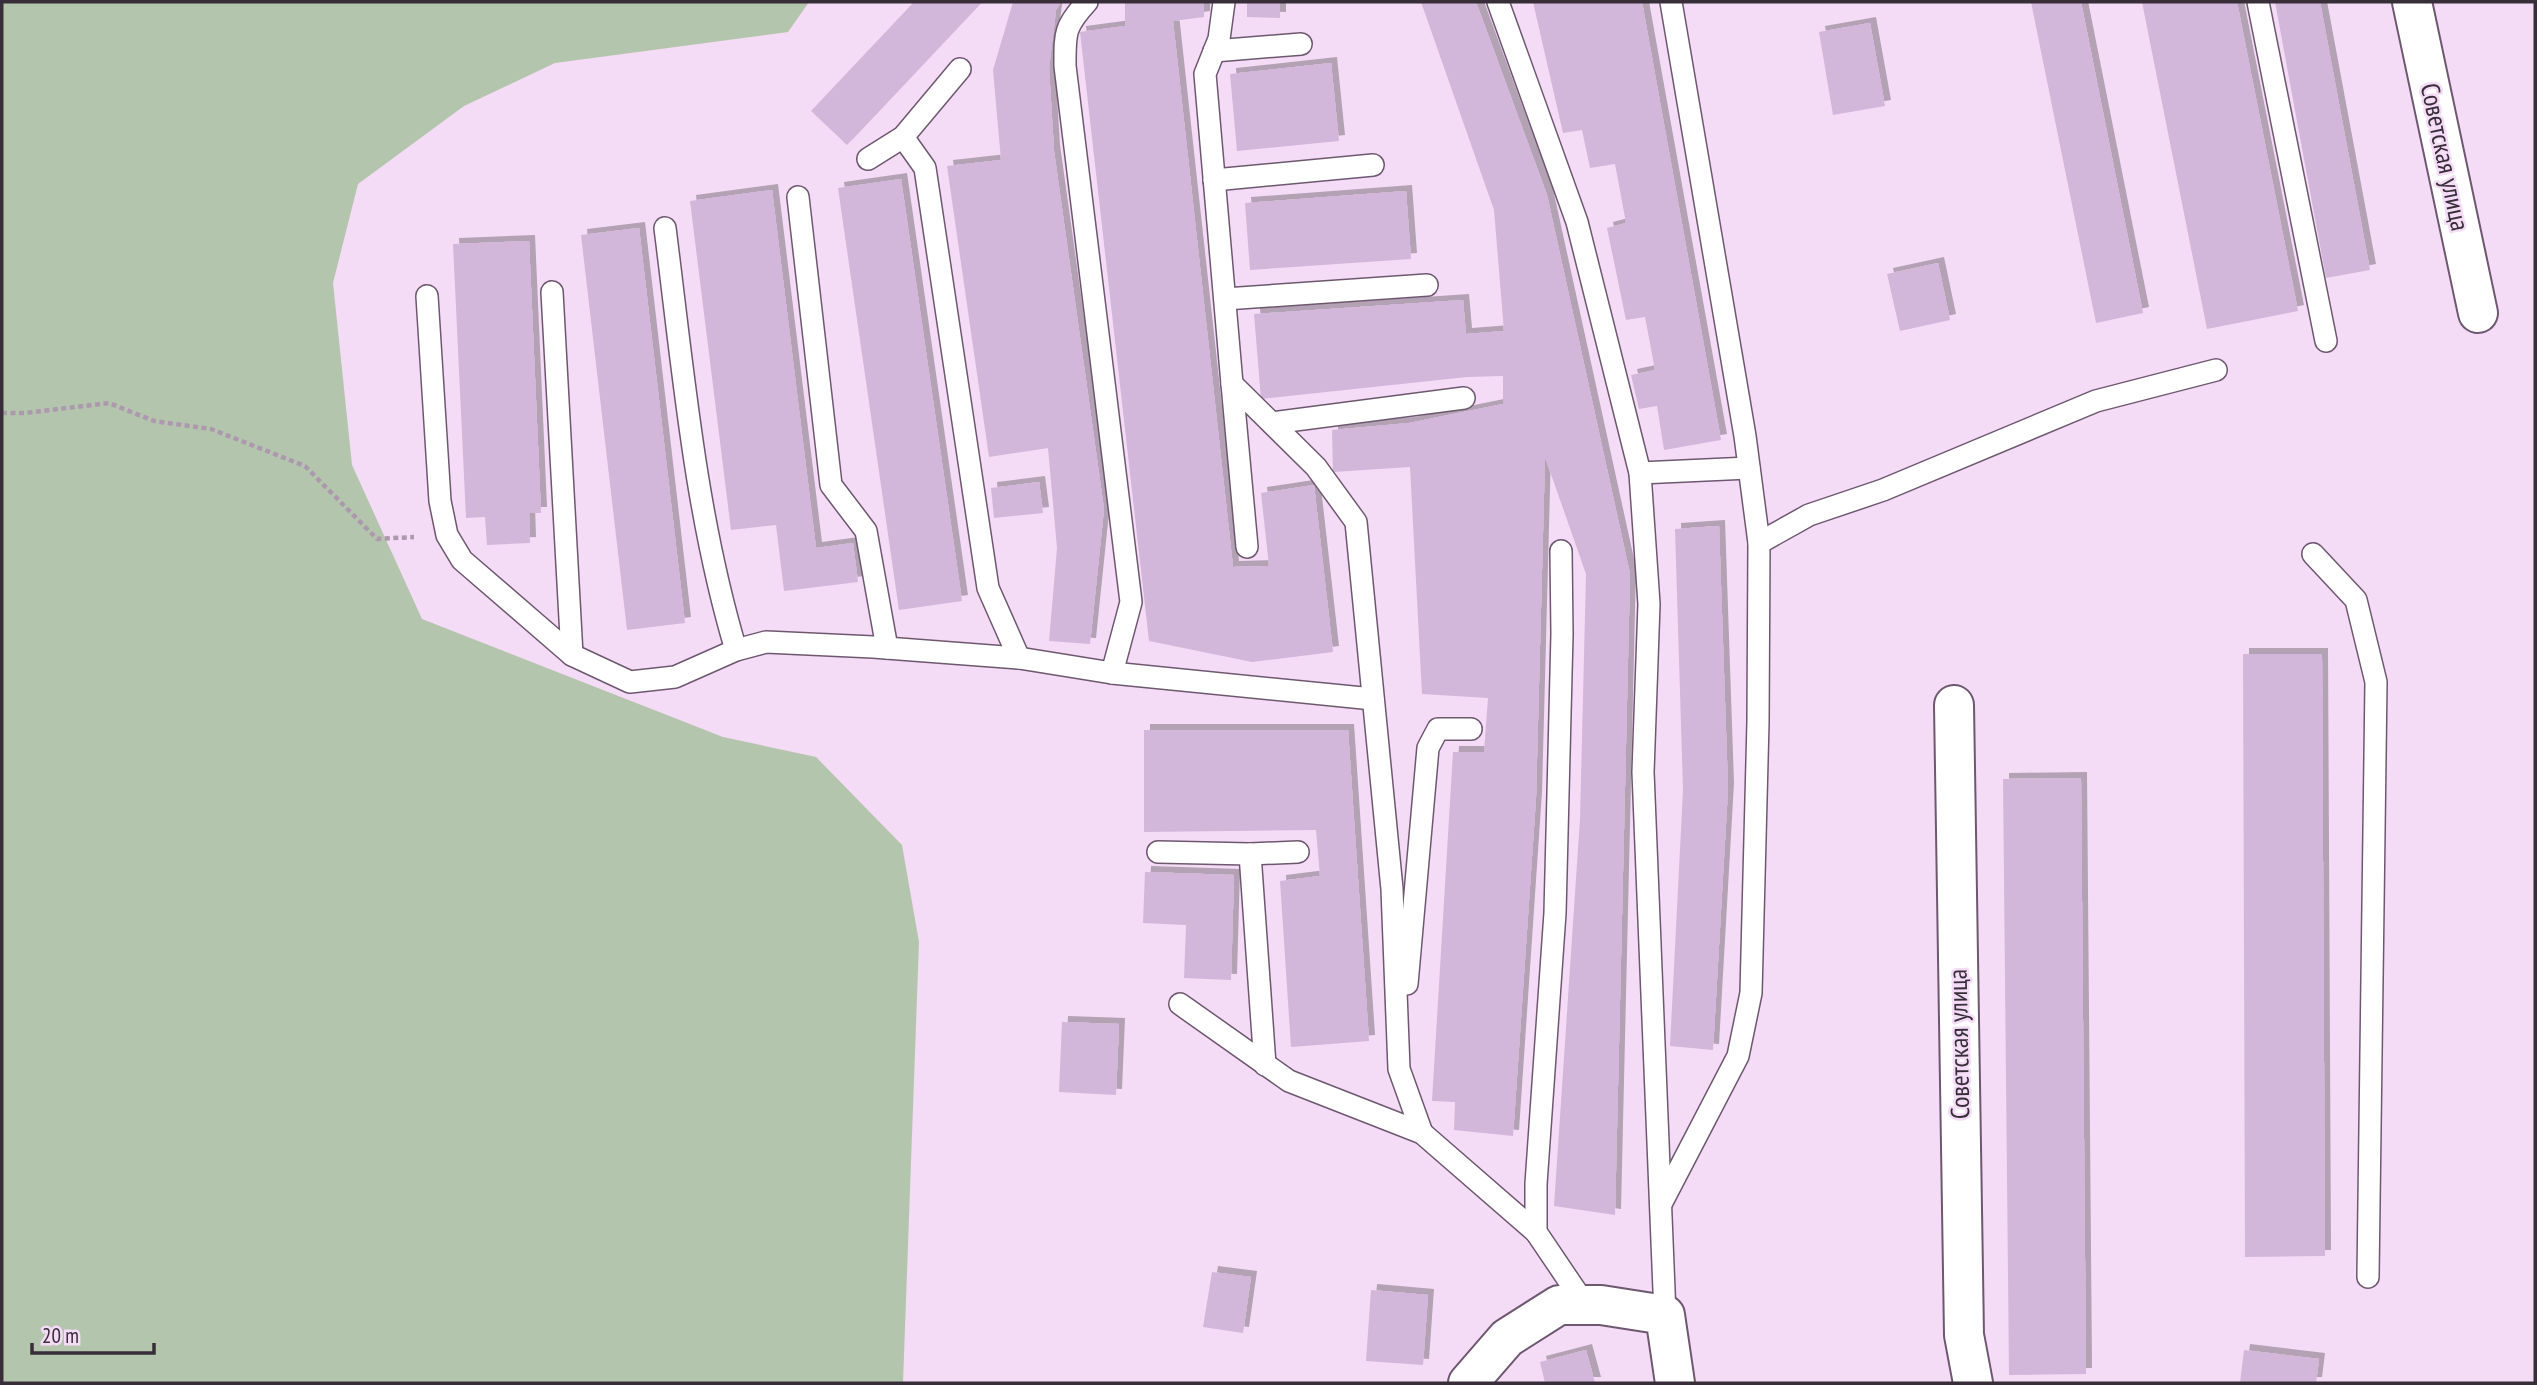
<svg xmlns="http://www.w3.org/2000/svg" width="2537" height="1385" font-family="'PT Sans Narrow',sans-serif">
<defs>
<filter id="shadow"><feDropShadow dx="6" dy="-6" stdDeviation="0" flood-color="#0004"/></filter>
</defs>
<rect width="100%" height="100%" fill="#f4dbf6"/>
<polygon fill="#b4c5ad" points="2,2 809,2 788,32 555,63 464,106 358,184 333,283 352,465 422,619 723,737 816,757 902,845 919,942 903,1383 2,1383"/>
<g fill="#d3b7db" filter="url(#shadow)">
<polygon points="914,2 982,2 847,145 811,111"/>
<polygon points="1013,2 1061,2 1056,10 1049,68 1054,151 1104,509 1090,644 1049,641 1057,548 1048,448 989,457 947,166 1001,160 993,70"/>
<polygon points="1125,2 1204,2 1204,17 1173,21 1233,567 1269,566 1261,493 1314,485 1333,652 1252,662 1149,641 1080,32 1125,26"/>
<polygon points="1247,2 1280,2 1280,18 1247,17"/>
<polygon points="1421,2 1476,2 1547,195 1630,574 1615,1215 1554,1206 1580,819 1586,574 1545,457 1536,798 1513,1136 1454,1130 1455,1102 1432,1101 1453,752 1484,752 1488,698 1422,694 1410,467 1333,472 1332,430 1409,423 1503,404 1503,376 1467,377 1261,399 1254,314 1463,300 1466,334 1504,331 1494,210"/>
<polygon points="1533,2 1642,2 1721,440 1664,450 1657,406 1639,409 1631,375 1655,370 1645,317 1626,320 1607,228 1626,223 1615,164 1590,168 1582,130 1563,133"/>
<polygon points="2031,2 2081,2 2143,313 2096,323"/>
<polygon points="2142,2 2237,2 2298,311 2207,329"/>
<polygon points="2275,2 2320,2 2370,270 2326,278"/>
<polygon points="1870,23 1885,106 1833,115 1819,32"/>
<polygon points="1331,63 1339,141 1237,151 1230,74"/>
<polygon points="901,179 962,601 899,610 838,188"/>
<polygon points="772,190 816,548 853,543 858,582 784,591 776,525 731,530 690,201"/>
<polygon points="1406,191 1411,259 1250,270 1245,203"/>
<polygon points="639,228 685,623 627,630 581,235"/>
<polygon points="529,241 541,513 529,513 530,543 487,545 485,517 466,518 453,244"/>
<polygon points="1938,263 1950,320 1900,331 1887,274"/>
<polygon points="1039,482 1043,513 994,518 991,488"/>
<polygon points="1719,526 1728,789 1713,1050 1670,1046 1683,790 1675,529"/>
<polygon points="2243,654 2322,654 2325,1256 2245,1257"/>
<polygon points="1144,730 1348,730 1369,1041 1291,1047 1280,881 1320,876 1316,830 1144,832"/>
<polygon points="2081,778 2086,1374 2009,1375 2003,779"/>
<polygon points="1145,872 1234,875 1231,980 1184,978 1186,925 1143,923"/>
<polygon points="1062,1022 1119,1024 1116,1095 1059,1092"/>
<polygon points="1212,1272 1251,1277 1243,1333 1203,1327"/>
<polygon points="1371,1290 1428,1295 1423,1365 1366,1361"/>
<polygon points="1586,1350 1595,1383 1545,1383 1540,1362"/>
<polygon points="2244,1350 2319,1359 2316,1383 2240,1383"/>
</g>
<g fill="none" stroke-linecap="round" stroke-linejoin="round">
<defs>
<g id="service">
<path d="M 1087,2 C 1064,27 1065,33 1065,66 L 1131,602 L 1112,673"/>
<polyline points="1224,2 1219,39 1205,74 1232,384 1316,467 1356,522 1392,889 1399,1069 1422,1133"/>
<polyline points="1498,2 1577,222 1640,473 1649,604 1643,772 1665,1315"/>
<polyline points="2258,2 2326,341"/>
<polyline points="1214,51 1301,44"/>
<polyline points="903,137 925,168 988,588 1019,658"/>
<polyline points="868,159 903,137 960,69"/>
<polyline points="1214,180 1373,165"/>
<polyline points="798,197 831,485 866,531 887,648"/>
<path d="M 665,228 C 683,369 695,513 736,650"/>
<polyline points="552,292 572,655"/>
<polyline points="427,296 440,501 447,535 462,560 572,655 630,682 675,677 736,650 766,642 873,647 1019,658 1112,673 1373,699"/>
<polyline points="1225,299 1427,285"/>
<polyline points="1232,384 1247,547"/>
<polyline points="1272,423 1464,398"/>
<polyline points="1640,473 1749,468"/>
<polyline points="1759,543 1809,515 1883,490 2096,401 2216,370"/>
<polyline points="1561,551 1562,634 1555,913 1536,1184 1536,1232 1586,1306"/>
<polyline points="2313,554 2356,600 2376,682 2368,1277"/>
<polyline points="1158,852 1250,854 1298,852"/>
<polyline points="1250,854 1265,1065"/>
<polyline points="1407,984 1428,748 1438,729 1471,729"/>
<polyline points="1180,1004 1289,1081 1422,1133 1536,1232"/>
<polyline points="1661,1204 1738,1056 1751,993 1758,722 1759,543 1745,436 1671,2"/>
</g>
<g id="minor">
<polyline points="2412,2 2478,313"/>
<polyline points="1954,705 1964,1335 1973,1383"/>
<polyline points="1468,1383 1507,1338 1559,1305 1601,1305 1665,1315 1675,1383"/>
</g>
</defs>
<use href="#service" stroke="#6e5870" stroke-width="24"/>
<use href="#minor" stroke="#6e5870" stroke-width="42"/>
<polyline stroke="#ac99ae" stroke-width="4.5" stroke-dasharray="5 3.5" stroke-linecap="butt" points="2,413 25,413 109,403 154,421 211,429 305,466 377,539 414,537"/>
<use href="#service" stroke="#fff" stroke-width="21"/>
<use href="#minor" stroke="#fff" stroke-width="38"/>
</g>
<g text-anchor="middle" stroke-width="5" stroke-linejoin="round" paint-order="stroke">
<g font-size="26" fill="#382e39" stroke="#f4dbf6">
<text transform="translate(2445 157) rotate(78)" y="9">Советская улица</text>
<text transform="translate(1959 1044) rotate(-91)" y="9">Советская улица</text>
</g>
</g>
<rect width="2537" height="1385" fill="none" stroke="#382e39" stroke-width="7"/>
<path d="M32 1343v10h122v-10" fill="none" stroke="#382e39" stroke-width="3.5"/>
<text x="42" y="1343" font-size="21" fill="#382e39" stroke="#f4dbf6" stroke-width="5" paint-order="stroke">20 m</text>
</svg>
